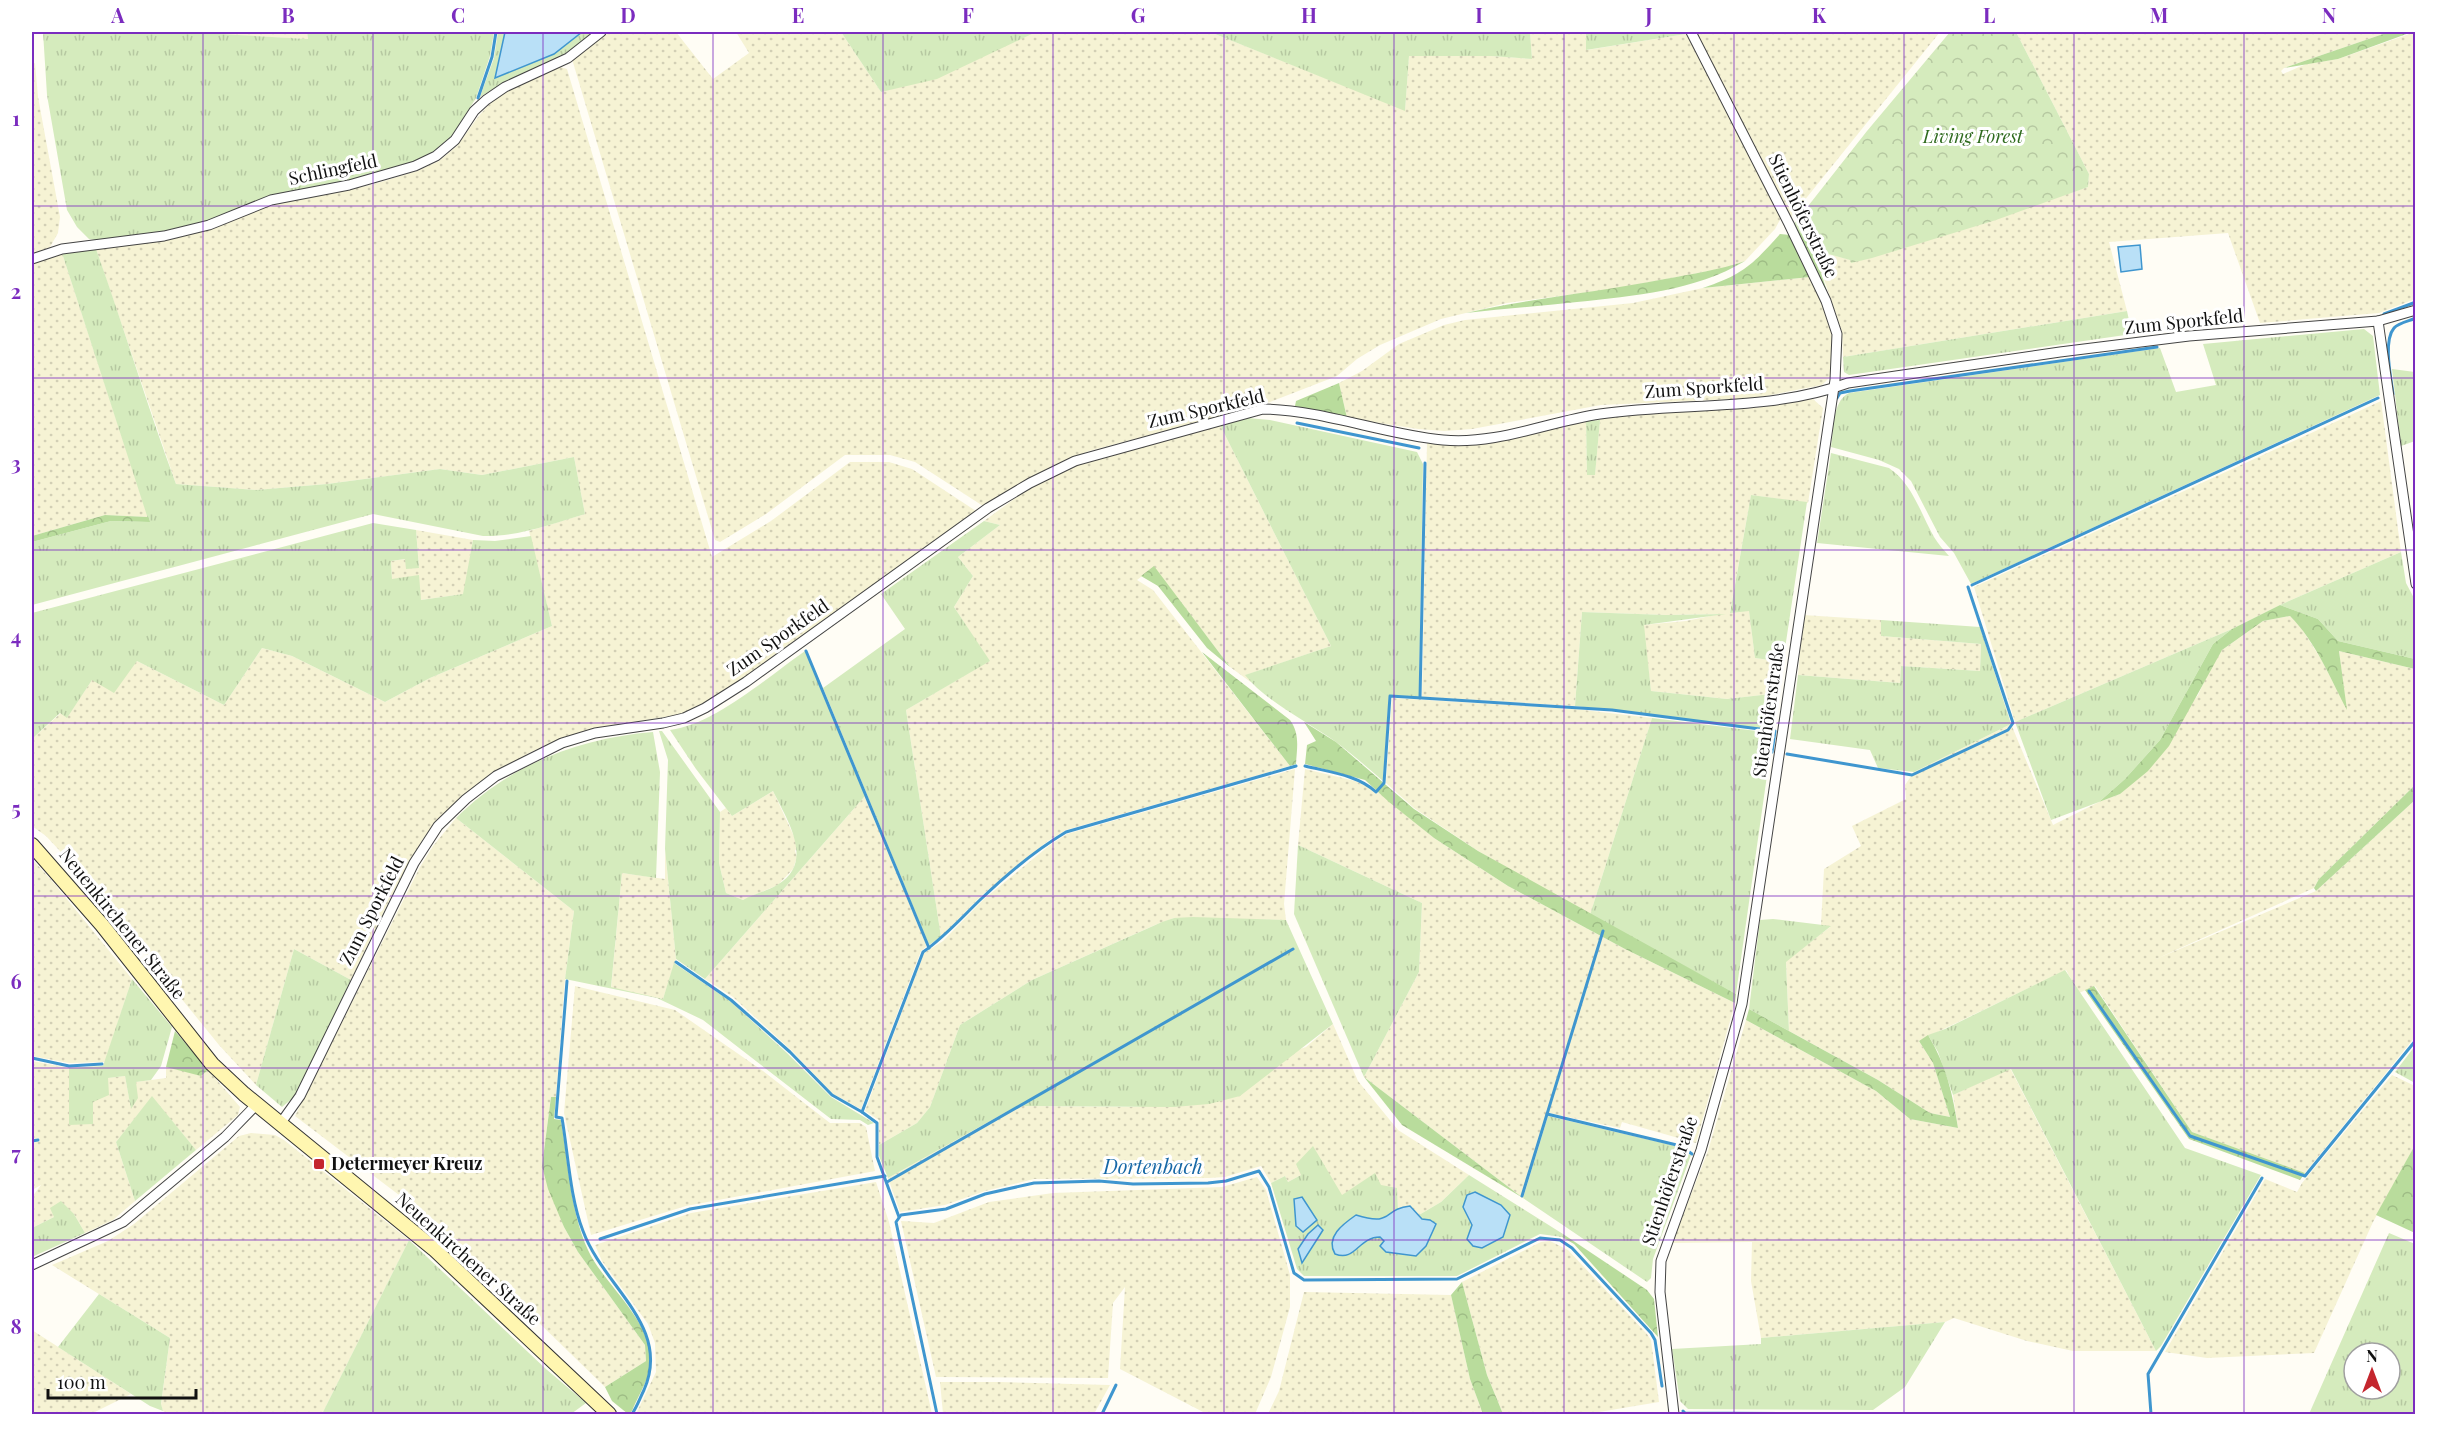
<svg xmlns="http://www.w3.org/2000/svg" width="2447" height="1446" font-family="'Playfair Display',serif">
<defs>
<pattern id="farmland-dots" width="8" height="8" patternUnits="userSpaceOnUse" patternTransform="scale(1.5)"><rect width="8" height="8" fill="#f6f3d4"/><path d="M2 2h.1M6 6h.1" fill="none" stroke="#d2cfb5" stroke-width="1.8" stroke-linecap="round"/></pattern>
<pattern id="grass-tufts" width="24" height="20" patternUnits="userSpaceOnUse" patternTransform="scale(1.5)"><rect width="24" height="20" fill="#d5ebbd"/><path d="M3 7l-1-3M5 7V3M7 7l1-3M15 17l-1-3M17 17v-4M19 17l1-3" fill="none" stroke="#b6c8a1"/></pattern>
<pattern id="forest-crowns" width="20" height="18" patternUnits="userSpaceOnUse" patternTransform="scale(1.5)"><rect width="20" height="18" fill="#b9dc9c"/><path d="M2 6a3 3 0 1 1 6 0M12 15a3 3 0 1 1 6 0" fill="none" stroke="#9ebc85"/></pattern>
<pattern id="park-crowns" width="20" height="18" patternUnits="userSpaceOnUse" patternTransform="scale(1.5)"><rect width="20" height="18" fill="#d5ebbd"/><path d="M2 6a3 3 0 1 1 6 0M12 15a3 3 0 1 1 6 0" fill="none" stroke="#b6c8a1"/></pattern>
</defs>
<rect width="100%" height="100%" fill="#fffdf5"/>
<g fill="url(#farmland-dots)">
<polygon points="182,32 307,32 308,39 188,33"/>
<polygon points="608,32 676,32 713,79 749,53 736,32 841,32 881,92 1036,32 1193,32 1215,34 1405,110 1409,56 1491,56 1532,59 1530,32 1586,32 1587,50 1686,34 1781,218 1775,229 1745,261 1725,268 1613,289 1507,303 1441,319 1380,345 1357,359 1337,376 1260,406 1089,451 1058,464 983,506 915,462 890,455 845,455 766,514 720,542 715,540 572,59"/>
<polygon points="1696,32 1940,32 1791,217"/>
<polygon points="2016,32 2389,32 2284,68 2281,71 2283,74 2306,64 2338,59 2415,32 2415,299 2379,313 2260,323 2228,233 2109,242 2127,311 1843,357 1842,332 1814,250 1851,260 2088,187 2089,174"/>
<polygon points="35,63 38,97 60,217 58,233 50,247 32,255 32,64"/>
<polygon points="560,67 567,69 712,557 771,521 850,462 889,462 912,469 976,511 794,643 717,697 699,707 678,715 594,728 563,738 531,752 476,785 439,819 423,839 393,893 351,980 294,949 256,1085 219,1045 73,865 46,836 32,826 32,739 61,713 67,717 92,680 137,661 224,705 262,648 292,656 385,702 430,678 552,626 529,531 585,514 574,457 482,475 440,469 327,484 256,490 176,484 96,249 166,240 210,229 272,204 371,185 417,171 439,161 457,146 478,117 492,101 507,91"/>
<polygon points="62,253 148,517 105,515 32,536 32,264"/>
<polygon points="1810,277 1822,302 1833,334 1830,377 1822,385 1755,398 1601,405 1472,429 1444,431 1418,429 1347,418 1339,383 1362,371 1399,344 1444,325 1465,320 1633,303 1703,288"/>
<polygon points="1813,399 1823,408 1808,503 1751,495 1730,612 1749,610 1755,658 1783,662 1779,693 1727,699 1651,691 1643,625 1686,621 1720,614 1666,615 1582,612 1575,706 1422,697 1427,442 1471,445 1498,442 1586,421 1587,475 1595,474 1600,419 1641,414 1755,408"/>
<polygon points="2381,401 2401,552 2280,605 2232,629 2015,722 1974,587"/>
<polygon points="1220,425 1331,646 1246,675 1252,683 1230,667 1154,567 1137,580 1153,590 1290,766 1066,830 1048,841 981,896 941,937 906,710 989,661 954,607 973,576 958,557 1000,525 984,521 1032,486 1092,459"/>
<polygon points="416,530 473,540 464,594 421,600 407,578 392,580 391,561 406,559 419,567"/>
<polygon points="1803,615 1881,620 1881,636 1981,644 1980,671 1901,666 1900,683 1798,675"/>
<polygon points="2290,616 2300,626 2321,659 2346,707 2339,651 2415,669 2415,785 2319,879 2314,888 2156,959 2316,891 2415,800 2415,1037 2305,1173 2192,1132 2095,986 2079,993 2066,970 1919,1041 1933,1063 1950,1117 1930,1113 1878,1080 1789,1031 1786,961 1830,927 1821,925 1824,869 1861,846 1852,826 1906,799 1905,785 1914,772 2011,724 2053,825 2099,802 2120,794 2198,695 2213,663 2222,650 2263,621"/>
<polygon points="1392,698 1575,709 1652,718 1590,915 1478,851 1414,808 1386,783"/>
<polygon points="1295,769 1284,904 1286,920 1174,918 1155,925 1032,980 960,1025 930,1107 917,1123 879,1145 879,1120 865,1111 924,953 943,941 984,899 1050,845 1067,834"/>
<polygon points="1305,769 1355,781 1368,787 1376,794 1379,792 1434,838 1508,886 1625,949 1735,1003 1696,1143 1622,1122 1620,1128 1549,1113 1523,1198 1364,1077 1419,972 1422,903 1298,845"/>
<polygon points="773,791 798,845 795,851 797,857 793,869 778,885 743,900 726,893 719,863 720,812 726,808 732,816"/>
<polygon points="865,796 927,946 921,951 861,1109 833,1094 791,1050 733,997 705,979"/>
<polygon points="456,818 574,911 565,979 556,1097 551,1097 542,1166 564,1227 578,1252 645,1345 646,1361 605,1387 464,1250 399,1195 295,1116 420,867 433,846"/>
<polygon points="665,849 676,959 663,999 611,988 622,873 665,879"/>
<polygon points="32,859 53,882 132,979 105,1062 69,1063 32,1056"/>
<polygon points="575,986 675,1010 763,1071 830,1123 860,1123 866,1127 875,1171 686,1206 591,1235 564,1113"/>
<polygon points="1746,1020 1876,1091 1910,1119 1958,1128 1953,1095 2010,1068 2156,1351 2073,1351 2027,1341 1954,1318 1945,1322 1761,1338 1751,1281 1752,1242 1672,1243 1708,1151"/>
<polygon points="1333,1024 1358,1081 1398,1130 1469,1175 1441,1202 1419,1215 1410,1206 1398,1210 1397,1188 1342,1196 1301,1175 1288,1182 1285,1176 1271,1183 1261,1166 1225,1177 1209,1178 1034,1179 985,1191 945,1205 900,1212 888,1178 1017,1106 1138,1107 1306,1047"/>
<polygon points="32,1061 69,1068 70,1125 93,1102 107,1078 125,1076 131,1108 136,1082 166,1078 166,1067 201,1075 208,1070 240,1107 238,1115 196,1150 152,1097 116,1142 135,1201 113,1220 85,1233 74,1214 54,1217 32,1228 32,1203 33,1202 32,1197 41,1185 32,1190 32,1143 40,1141 39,1138 32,1139"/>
<polygon points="2392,1075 2415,1086 2415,1145 2373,1222 2314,1353 2207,1358 2165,1352 2265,1179 2297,1192 2302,1183"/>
<polygon points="251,1133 275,1135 284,1140 409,1240 322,1414 169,1414 163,1411 161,1405 170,1338 52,1265 108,1241 134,1224 239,1136"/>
<polygon points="1257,1177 1266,1190 1290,1275 1290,1307 1271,1377 1255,1414 1207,1414 1120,1369 1125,1287 1113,1303 1108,1378 936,1377 901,1221 934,1223 989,1202 1053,1193 1222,1187"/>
<polygon points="876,1182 889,1222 932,1414 636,1414 656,1372 655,1343 648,1324 602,1261 595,1245 691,1213"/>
<polygon points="1550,1241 1568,1250 1647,1334 1651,1340 1659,1402 1587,1414 1503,1414 1487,1375 1462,1282 1541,1242"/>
<polygon points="1304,1292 1451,1295 1470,1379 1483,1414 1268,1414 1279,1391"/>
<polygon points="32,1330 131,1394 91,1414 32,1414"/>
<polygon points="940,1382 998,1382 1110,1385 1094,1414 943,1414"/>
</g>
<g fill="url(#grass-tufts)" fill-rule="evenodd">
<polygon points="43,32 182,32 308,39 307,32 494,32 490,56 476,98 450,139 433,153 414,162 348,181 270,195 206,221 163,231 103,241 89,239 77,227 67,210 47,95"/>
<polygon points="498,32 505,32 496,78 562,48 582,32 594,32 569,51 548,64 503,83 480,97 494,58"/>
<polygon points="841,32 1036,32 937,79 881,92"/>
<polygon points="1193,32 1530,32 1532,59 1491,56 1409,56 1405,111 1215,34"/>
<polygon points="1586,32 1685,32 1686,34 1586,50"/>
<path d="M 96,249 C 124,327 147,406 176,484 L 256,490 L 327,484 L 440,469 L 482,475 L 574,457 L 585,514 C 551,524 518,537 483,536 L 373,514 L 32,605 L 32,542 L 111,521 L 149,522 L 62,253 Z"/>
<polygon points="2127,311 2132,334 1849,375 1844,372 1843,357"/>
<path d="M 2364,329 L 2373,336 L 2380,395 L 1971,584 L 1954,553 L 1940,537 L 1911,481 L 1899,469 L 1879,460 L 1831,447 C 1834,430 1832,401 1849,393 L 2160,348 L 2176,392 L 2216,385 L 2203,344 Z"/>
<polygon points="2392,369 2415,372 2415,441 2401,446"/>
<path d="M 1248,418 L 1270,420 L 1417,452 L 1423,464 L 1419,697 L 1389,695 L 1383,781 C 1368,768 1352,754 1336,742 C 1308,722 1265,701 1245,675 L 1331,646 L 1220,425 Z"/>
<polygon points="1600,420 1595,475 1587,475 1586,421"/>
<path d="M 1831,453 L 1889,468 C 1912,483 1921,514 1934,537 C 1938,544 1944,550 1949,556 L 1817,543 Z"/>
<polygon points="1751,495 1807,502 1783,662 1755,658 1749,611 1730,613"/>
<polygon points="984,521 1000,525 958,557 973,576 954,607 990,661 906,710 941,937 929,945 823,688 905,629 881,594"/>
<polygon points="373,523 416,530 419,568 406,569 405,559 391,561 392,579 419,575 421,600 463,594 473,540 495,541 531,536 552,626 430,678 385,702 292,656 262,648 224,705 137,661 114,693 92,680 67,718 60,713 32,739 32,613"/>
<polygon points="2401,552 2406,583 2415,600 2415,659 2338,641 2318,619 2280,605"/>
<polygon points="1582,612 1666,615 1726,614 1644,625 1651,691 1727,699 1779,693 1774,730 1575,706"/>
<polygon points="1881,620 1980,627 2011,724 1914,772 1878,768 1870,750 1790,739 1798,675 1900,683 1901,666 1980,671 1981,644 1881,636"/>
<polygon points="2232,629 2213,644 2160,740 2125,779 2099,802 2051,820 2015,722"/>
<path d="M 805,651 L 865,796 L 705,979 L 676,959 L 665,849 L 668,760 L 659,731 L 662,731 L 720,812 L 719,863 L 726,893 L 743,900 C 754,894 767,891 777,885 C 816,862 787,820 773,791 L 732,816 L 696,769 L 670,730 C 714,725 769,676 805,651 Z"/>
<polygon points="1652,718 1773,733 1736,994 1590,915"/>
<path d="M 653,732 L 660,772 L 656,878 L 622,873 L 611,987 L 663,999 L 674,963 L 730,1001 L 787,1053 L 831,1097 L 874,1123 L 868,1125 L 860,1120 L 831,1119 L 703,1020 L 657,998 L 565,979 L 574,911 L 456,818 C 509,765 579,738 653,732 Z"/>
<polygon points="1298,845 1422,903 1419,972 1364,1077 1294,914"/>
<polygon points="1193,917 1286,920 1333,1024 1240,1096 1209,1104 1174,1107 1017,1106 888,1178 879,1156 879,1145 917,1123 930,1107 960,1025 1032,980 1162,922 1174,918"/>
<polygon points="1773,919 1831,926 1786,962 1789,1031 1749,1009 1760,920"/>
<polygon points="294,949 351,980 302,1082 293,1098 282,1107 256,1085"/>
<polygon points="2065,970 2185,1148 2261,1175 2161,1346 2156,1351 2011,1069 1953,1095 1938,1052 1928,1035 1945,1029"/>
<polygon points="132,979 172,1027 161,1066 151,1080 136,1082 138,1098 131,1109 125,1076 108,1078 109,1095 93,1102 93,1124 69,1125 69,1068 103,1066"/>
<polygon points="2415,1046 2415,1083 2395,1072"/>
<polygon points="152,1096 196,1150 135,1201 116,1142"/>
<polygon points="1548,1116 1680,1147 1691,1155 1653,1259 1651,1278 1647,1282 1523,1198"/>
<path d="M 1313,1146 L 1342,1195 L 1375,1173 L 1381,1185 L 1397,1188 L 1398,1210 C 1380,1222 1377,1221 1356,1215 L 1349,1255 C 1357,1246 1367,1237 1380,1237 L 1384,1241 L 1430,1220 L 1422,1219 L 1419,1215 L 1441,1202 L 1469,1175 L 1563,1234 L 1562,1237 L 1540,1234 L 1457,1276 L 1304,1276 L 1297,1269 L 1271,1183 L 1285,1176 L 1288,1182 L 1301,1175 L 1296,1164 ZM 1463,1207 L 1510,1215 L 1503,1237 L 1482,1248 Z"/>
<polygon points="61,1201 74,1214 85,1233 32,1257 32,1228 54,1217 50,1208"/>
<path d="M 2389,1233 L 2415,1244 L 2415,1414 L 2309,1414 ZM 2354,1353 L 2390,1353 L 2390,1389 L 2354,1389 Z"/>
<polygon points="409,1240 546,1369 586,1403 571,1414 322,1414"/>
<polygon points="99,1294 170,1338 161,1404 163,1411 150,1406 58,1347"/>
<polygon points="1945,1322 1905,1387 1873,1410 1688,1409 1680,1401 1672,1349 1761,1344 1761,1338"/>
</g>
<g fill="url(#forest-crowns)">
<polygon points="2389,32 2412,32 2338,59 2284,68"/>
<polygon points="1794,224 1814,250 1829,298"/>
<path d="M 1780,234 L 1790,235 L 1810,277 L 1703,288 C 1744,274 1752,265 1780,234 Z"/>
<path d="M 1745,261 C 1695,291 1634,296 1577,302 C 1540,306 1503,309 1466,313 C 1532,298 1599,292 1665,279 C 1692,274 1719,270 1745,261 Z"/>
<polygon points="1339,383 1347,418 1295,406 1296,401"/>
<polygon points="105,515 148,517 150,522 111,521 32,542 32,536"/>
<polygon points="1154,566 1230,667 1207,648 1158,586 1141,576"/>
<path d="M 2280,605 L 2318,619 L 2338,641 L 2415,659 L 2415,669 L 2339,651 L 2347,710 C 2330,678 2316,642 2290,616 L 2263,621 L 2222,650 L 2169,746 L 2148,771 L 2120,794 L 2099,802 L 2125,779 L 2160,740 L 2213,644 L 2232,629 Z"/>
<path d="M 1202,652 L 1290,720 C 1300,734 1297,747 1296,764 L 1290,766 Z"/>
<polygon points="1304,722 1336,742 1414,809 1478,851 1736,994 1735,1003 1625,949 1508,886 1434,838 1389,802 1365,780 1305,764 1307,745 1316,741"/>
<polygon points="2415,785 2415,800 2316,891 2314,888 2319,879"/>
<polygon points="2094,986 2192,1132 2305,1173 2300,1180 2189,1139 2085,990"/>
<path d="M 1749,1009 L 1878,1080 L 1930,1113 L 1950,1117 L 1933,1063 L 1919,1041 L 1928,1035 C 1946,1064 1953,1095 1958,1128 L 1910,1119 L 1876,1091 L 1746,1020 Z"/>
<polygon points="175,1031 208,1070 201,1076 166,1067"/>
<polygon points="1364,1077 1523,1198 1402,1125"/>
<path d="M 551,1097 L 556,1097 L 554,1119 L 561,1120 C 568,1162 570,1210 588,1250 C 605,1287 661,1327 649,1373 C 645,1386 637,1398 632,1411 L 628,1414 L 612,1401 L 605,1387 L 646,1361 L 645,1345 L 578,1252 L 564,1227 L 548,1189 L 542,1166 Z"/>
<polygon points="2415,1145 2415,1233 2376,1215"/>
<polygon points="1563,1234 1647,1290 1654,1299 1658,1337 1574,1244 1562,1237"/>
<polygon points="1462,1282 1487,1375 1503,1414 1483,1414 1470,1379 1451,1295"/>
</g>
<polygon fill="url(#park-crowns)" points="1950,32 2016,32 2089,174 2088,187 1996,220 1872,258 1851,263 1850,260 1814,250 1794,224 1867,131"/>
<g fill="#b9e0f7" stroke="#3f96cf" stroke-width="1.5">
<polygon points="505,32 582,32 554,54 495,78"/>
<polygon points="2140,245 2142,269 2121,272 2118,247"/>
<polygon points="1475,1192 1501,1205 1510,1215 1503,1237 1482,1248 1473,1246 1467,1239 1472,1225 1463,1207 1467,1195"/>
<polygon points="1302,1197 1317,1220 1303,1232 1296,1226 1294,1199"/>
<path d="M 1410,1206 L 1422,1219 L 1430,1220 L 1436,1224 L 1426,1246 L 1416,1256 L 1386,1252 L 1380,1246 L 1384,1241 L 1380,1237 C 1358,1237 1356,1262 1335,1254 C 1325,1237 1343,1224 1356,1215 C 1394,1227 1382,1209 1410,1206 Z"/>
<polygon points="1318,1225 1323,1230 1302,1263 1298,1249 1308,1234"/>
</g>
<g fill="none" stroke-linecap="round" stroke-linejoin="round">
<g stroke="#3f96cf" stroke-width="3">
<polyline points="478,98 492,57 496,32"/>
<polyline points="2384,314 2416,302"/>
<path d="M 2393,394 C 2391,378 2383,341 2394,328 C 2398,323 2409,321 2416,318"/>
<polyline points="1837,398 1840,393 1850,391 2157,347"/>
<polyline points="1297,423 1419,448"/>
<polyline points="1972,585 2378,398"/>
<polyline points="806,651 929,948"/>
<polyline points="1420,698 1425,463"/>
<polyline points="1787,754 1912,775 2008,730 2013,723 1968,587"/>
<path d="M 1305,766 C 1329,772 1358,775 1376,792 L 1384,783 L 1390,696 L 1612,710 L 1775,731 L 1772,752"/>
<polyline points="676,962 731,1000 790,1052 832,1095 862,1112"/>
<path d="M 567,981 L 556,1117 L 562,1118 C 568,1153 570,1198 583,1231 C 604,1288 672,1326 644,1390 C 640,1398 637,1407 632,1414"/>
<polyline points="2089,991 2190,1136 2305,1176 2416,1040"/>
<polyline points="32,1058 69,1066 102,1064"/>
<polyline points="1547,1114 1681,1146 1692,1154"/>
<polyline points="32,1141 38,1140"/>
<polyline points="887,1182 1293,949"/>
<polyline points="1522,1196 1603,931"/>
<path d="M 899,1217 L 877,1157 L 877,1123 L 862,1112 L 923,952 C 945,937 962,917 981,899 C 1007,874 1036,850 1066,832 L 1296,766"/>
<polyline points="600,1239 690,1209 885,1176"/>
<polyline points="1683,1411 1685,1413 1863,1414"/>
<polyline points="937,1414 896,1222 901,1215 946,1209 985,1194 1034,1183 1099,1181 1133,1184 1208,1183 1226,1181 1259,1171 1269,1187 1294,1273 1304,1280 1457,1279 1540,1238 1560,1240 1572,1248 1651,1333 1655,1340 1662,1386"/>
<polyline points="1102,1414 1116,1385"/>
<polyline points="2151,1414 2148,1374 2262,1178"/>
</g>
<defs>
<g id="street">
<polyline points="32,259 62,249 164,236 209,225 271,200 349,185 415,166 436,156 455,140 474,111 486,100 505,87 568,58 601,32"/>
<polyline points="2378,321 2416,584"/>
<path d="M 280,1124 L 300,1096 L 414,863 L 438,826 L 466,799 L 496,776 L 562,743 L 595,733 L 663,723 L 684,718 L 705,708 L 746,682 L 988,508 L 1030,483 L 1075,461 L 1263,409 C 1324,410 1382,434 1443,440 C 1497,445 1547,422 1600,414 C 1682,402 1769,412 1848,383 L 2060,352 L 2189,336 L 2378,321 L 2416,310"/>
<polyline points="32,1265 123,1222 225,1137 257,1104"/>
<polyline points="1674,1414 1660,1292 1661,1261 1701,1150 1742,1004 1835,380 1837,334 1826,301 1789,224 1691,32"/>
</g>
<polyline id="secondary" points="32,845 102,925 212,1064 244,1094 434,1249 609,1414"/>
</defs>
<use href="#street" stroke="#444" stroke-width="11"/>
<use href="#secondary" stroke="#333" stroke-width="16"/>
<use href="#street" stroke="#fff" stroke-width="9"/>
<use href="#secondary" stroke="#fff6b0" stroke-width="14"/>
</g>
<path fill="none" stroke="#7b2cbf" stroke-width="1.5" stroke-opacity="0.55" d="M 203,32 L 203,1414M 373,32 L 373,1414M 543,32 L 543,1414M 713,32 L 713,1414M 883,32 L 883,1414M 1053,32 L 1053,1414M 1224,32 L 1224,1414M 1394,32 L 1394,1414M 1564,32 L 1564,1414M 1734,32 L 1734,1414M 1904,32 L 1904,1414M 2074,32 L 2074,1414M 2244,32 L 2244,1414M 32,206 L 2416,206M 32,378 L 2416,378M 32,550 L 2416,550M 32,723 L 2416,723M 32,896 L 2416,896M 32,1068 L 2416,1068M 32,1240 L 2416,1240"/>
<rect fill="#c4262e" stroke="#fff" stroke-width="2" x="313" y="1158" width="12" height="12" rx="3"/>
<g text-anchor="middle" stroke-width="6" stroke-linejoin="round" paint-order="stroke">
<g font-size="18" font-style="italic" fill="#2f6b1f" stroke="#fff">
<text x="1973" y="143">Living Forest</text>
</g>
<g font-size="18" fill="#111" stroke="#fff">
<text transform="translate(333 170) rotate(-12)" y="6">Schlingfeld</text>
<text transform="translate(1803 216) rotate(64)" y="6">Stienhöferstraße</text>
<text transform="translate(2184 322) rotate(-6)" y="6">Zum Sporkfeld</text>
<text transform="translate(1704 388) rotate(-4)" y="6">Zum Sporkfeld</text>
<text transform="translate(1206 409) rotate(-13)" y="6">Zum Sporkfeld</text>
<text transform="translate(778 638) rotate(-35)" y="6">Zum Sporkfeld</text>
<text transform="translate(1769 710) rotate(-82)" y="6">Stienhöferstraße</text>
<text transform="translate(372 911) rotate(-63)" y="6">Zum Sporkfeld</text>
<text transform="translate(122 924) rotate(51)" y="6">Neuenkirchener Straße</text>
<text transform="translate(1670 1181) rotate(-71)" y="6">Stienhöferstraße</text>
<text transform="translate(468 1259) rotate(42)" y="6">Neuenkirchener Straße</text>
</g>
<g font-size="18" font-weight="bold" fill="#111" stroke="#fff" text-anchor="start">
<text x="331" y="1170">Determeyer Kreuz</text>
</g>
<g font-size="20" font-style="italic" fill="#1768a6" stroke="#fff">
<text x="1153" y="1174">Dortenbach</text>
</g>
</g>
<rect width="2447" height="1446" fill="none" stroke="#ffffff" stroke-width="66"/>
<g transform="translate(2372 1371)"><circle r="28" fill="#ffffff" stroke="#a0a0a0" stroke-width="1.5"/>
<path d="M0-4.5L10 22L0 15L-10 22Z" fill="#c4262e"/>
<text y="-9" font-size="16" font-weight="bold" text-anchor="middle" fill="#111111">N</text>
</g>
<path d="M48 1389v9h148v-9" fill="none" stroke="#111111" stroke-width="3"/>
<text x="57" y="1389" font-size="18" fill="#111111" stroke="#ffffff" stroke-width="4.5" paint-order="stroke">100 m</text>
<rect x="33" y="33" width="2381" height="1380" fill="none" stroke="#7b2cbf" stroke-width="2"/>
<g font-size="20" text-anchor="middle" font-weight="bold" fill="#7b2cbf">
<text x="118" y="23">A</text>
<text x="288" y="23">B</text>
<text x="458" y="23">C</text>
<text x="628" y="23">D</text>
<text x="798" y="23">E</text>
<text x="968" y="23">F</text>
<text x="1138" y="23">G</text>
<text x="1309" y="23">H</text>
<text x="1479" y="23">I</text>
<text x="1649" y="23">J</text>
<text x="1819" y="23">K</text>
<text x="1989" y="23">L</text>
<text x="2159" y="23">M</text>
<text x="2329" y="23">N</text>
<text x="16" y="126">1</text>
<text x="16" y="299">2</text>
<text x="16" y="471">3</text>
<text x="16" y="644">4</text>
<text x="16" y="816">5</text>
<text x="16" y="989">6</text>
<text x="16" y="1161">7</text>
<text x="16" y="1334">8</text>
</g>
</svg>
